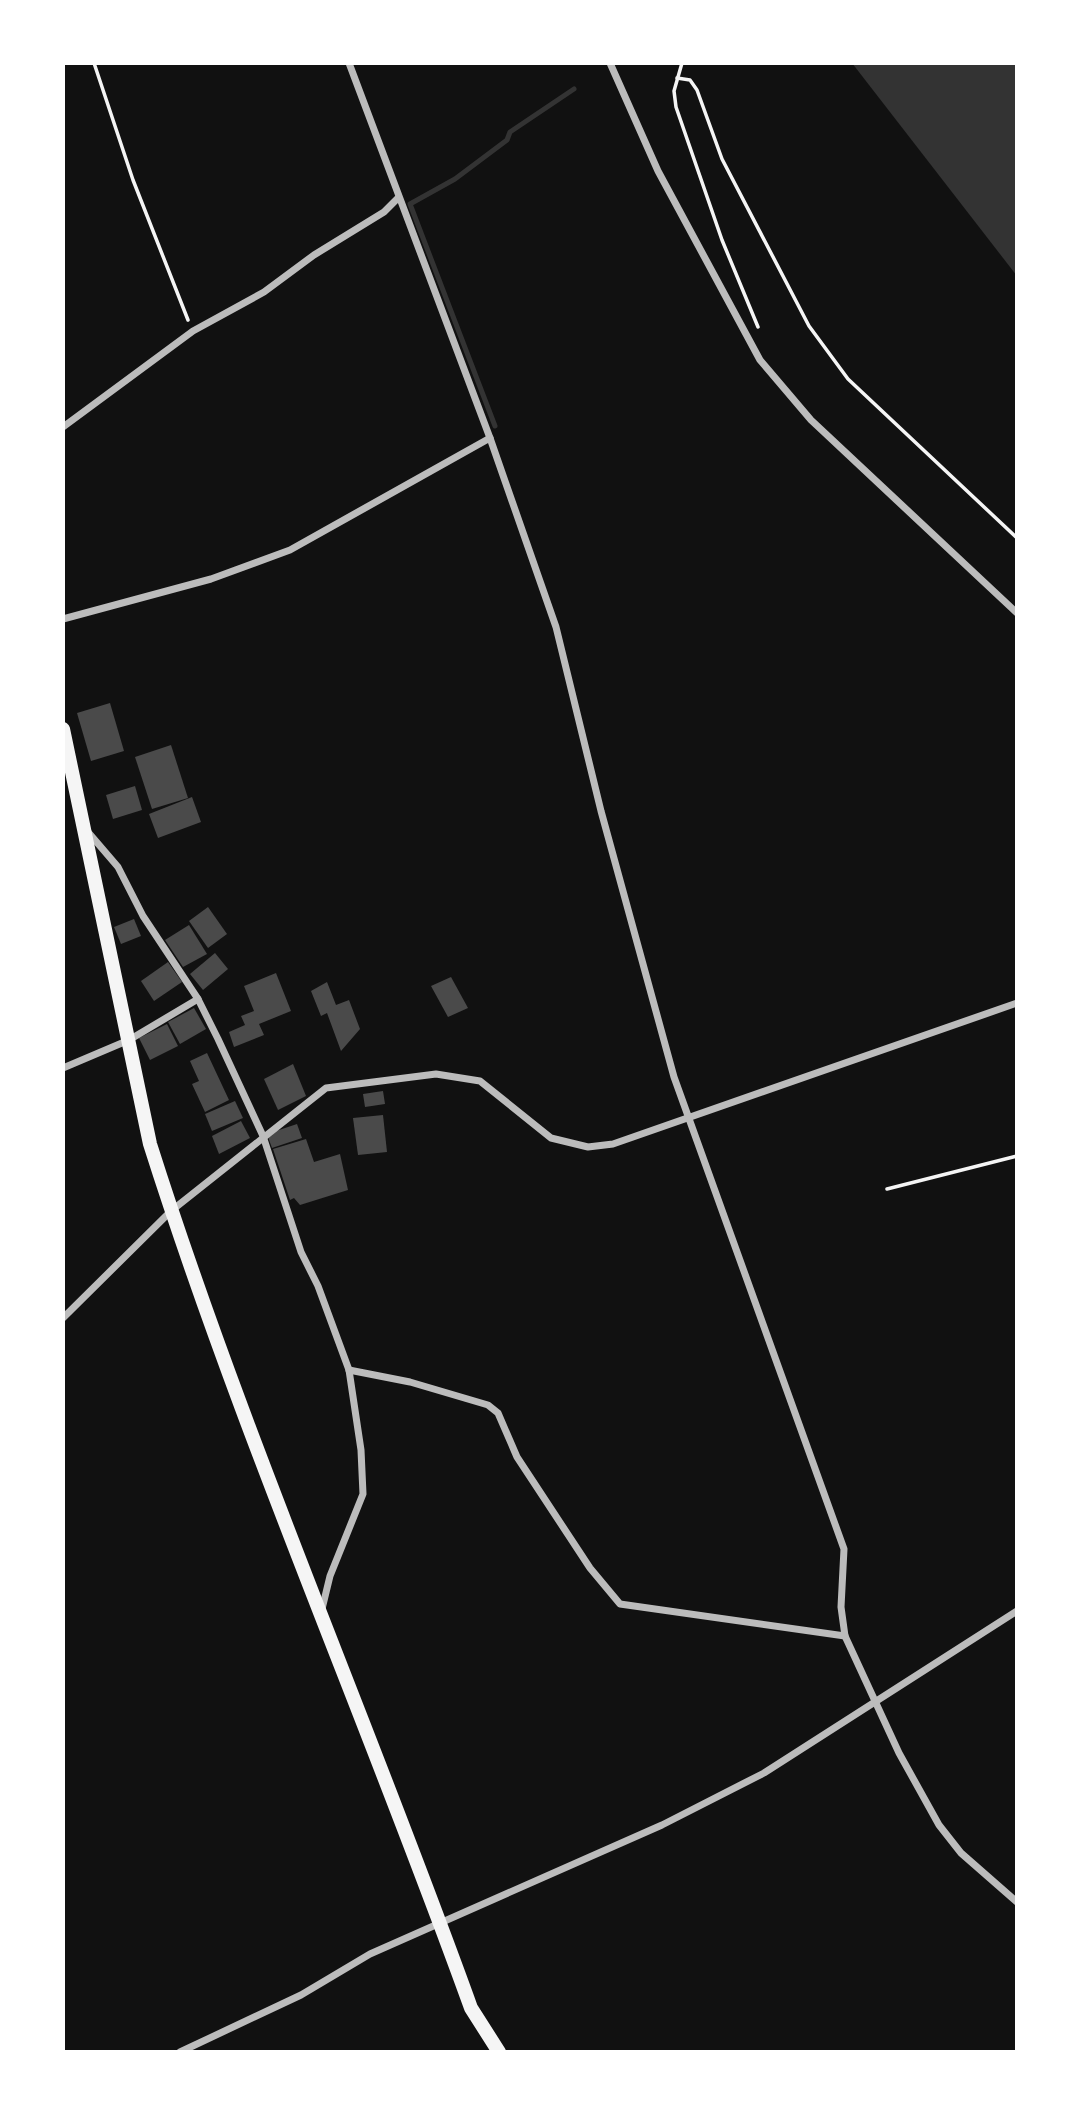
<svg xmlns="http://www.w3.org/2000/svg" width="1080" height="2115" font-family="'Fira Sans',sans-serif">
<rect width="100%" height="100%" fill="#111"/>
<polygon fill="#333" points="852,63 1017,63 1017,276"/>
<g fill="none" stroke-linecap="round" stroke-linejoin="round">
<polyline stroke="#333" stroke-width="5" points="495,426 410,204 455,179 507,140 510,132 574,89"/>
</g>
<g fill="#4a4a4a">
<polygon points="110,703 124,751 91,761 77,713"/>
<polygon points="171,745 188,798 152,809 135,757"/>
<polygon points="135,786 142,810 113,819 106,795"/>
<polygon points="192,797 201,822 158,838 149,814"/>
<polygon points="208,907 227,934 208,948 189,921"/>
<polygon points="134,919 141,936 121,944 114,927"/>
<polygon points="189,925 207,954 183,967 165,940"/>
<polygon points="215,953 228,969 203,990 190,974"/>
<polygon points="168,962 182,982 154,1001 141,981"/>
<polygon points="276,973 291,1011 259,1024 264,1035 234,1047 229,1032 245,1025 241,1016 254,1011 244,986"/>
<polygon points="451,977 468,1008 448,1017 431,986"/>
<polygon points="327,982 336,1005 349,1000 360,1029 341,1051 327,1013 321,1016 311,991"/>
<polygon points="194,1008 206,1029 180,1044 168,1022"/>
<polygon points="167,1024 178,1046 150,1060 139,1038"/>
<polygon points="207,1053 229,1100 205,1112 192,1084 199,1081 190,1061"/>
<polygon points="293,1064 306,1096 278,1110 264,1079"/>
<polygon points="383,1091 385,1104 365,1107 363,1094"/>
<polygon points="235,1101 243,1118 212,1131 205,1114"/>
<polygon points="383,1115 387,1152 358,1155 353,1118"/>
<polygon points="241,1121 250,1138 219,1154 212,1136"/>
<polygon points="297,1124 302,1138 272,1148 267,1134"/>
<polygon points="306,1139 314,1162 340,1154 348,1190 300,1205 294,1198 290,1200 273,1149"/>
</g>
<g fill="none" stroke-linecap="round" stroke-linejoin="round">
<g stroke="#f5f5f5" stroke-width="3.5">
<polyline points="94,63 133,180 188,320"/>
<polyline points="682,63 674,91 676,107 722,240 758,327"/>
<polyline points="677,78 690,80 697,90 722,159 809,326 848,379 1017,538"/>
<polyline points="887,1189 1017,1156"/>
</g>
<g stroke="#bcbcbc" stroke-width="7">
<polyline points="349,63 490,438 556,627 601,811 674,1077 844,1549 841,1607 845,1636 899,1753 939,1825 961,1853 1017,1902"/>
<polyline points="610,63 658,171 760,360 811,420 1017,613"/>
<polyline points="63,427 193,331 264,292 314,255 384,212 398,198"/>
<polyline points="63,619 211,579 290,550 490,438"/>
<polyline points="88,832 118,867 143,916 198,999 218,1039 263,1136 301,1252 318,1286 349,1370 361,1450 363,1494 330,1576 322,1609"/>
<polyline points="63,1068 129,1040 198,999"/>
<polyline points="63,1318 171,1211 326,1088 436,1074 480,1081 551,1138 588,1147 613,1144 1017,1003"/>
<polyline points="349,1370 410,1382 488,1405 498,1413 517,1457 590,1568 620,1604 845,1636"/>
<polyline points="180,2052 301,1995 370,1954 662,1825 764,1773 1017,1611"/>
</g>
<path stroke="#f5f5f5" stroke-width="14" d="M 63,729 L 150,1144 C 243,1437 367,1719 471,2008 L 499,2052"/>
</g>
<rect width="1080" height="2115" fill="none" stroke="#ffffff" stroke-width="130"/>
</svg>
